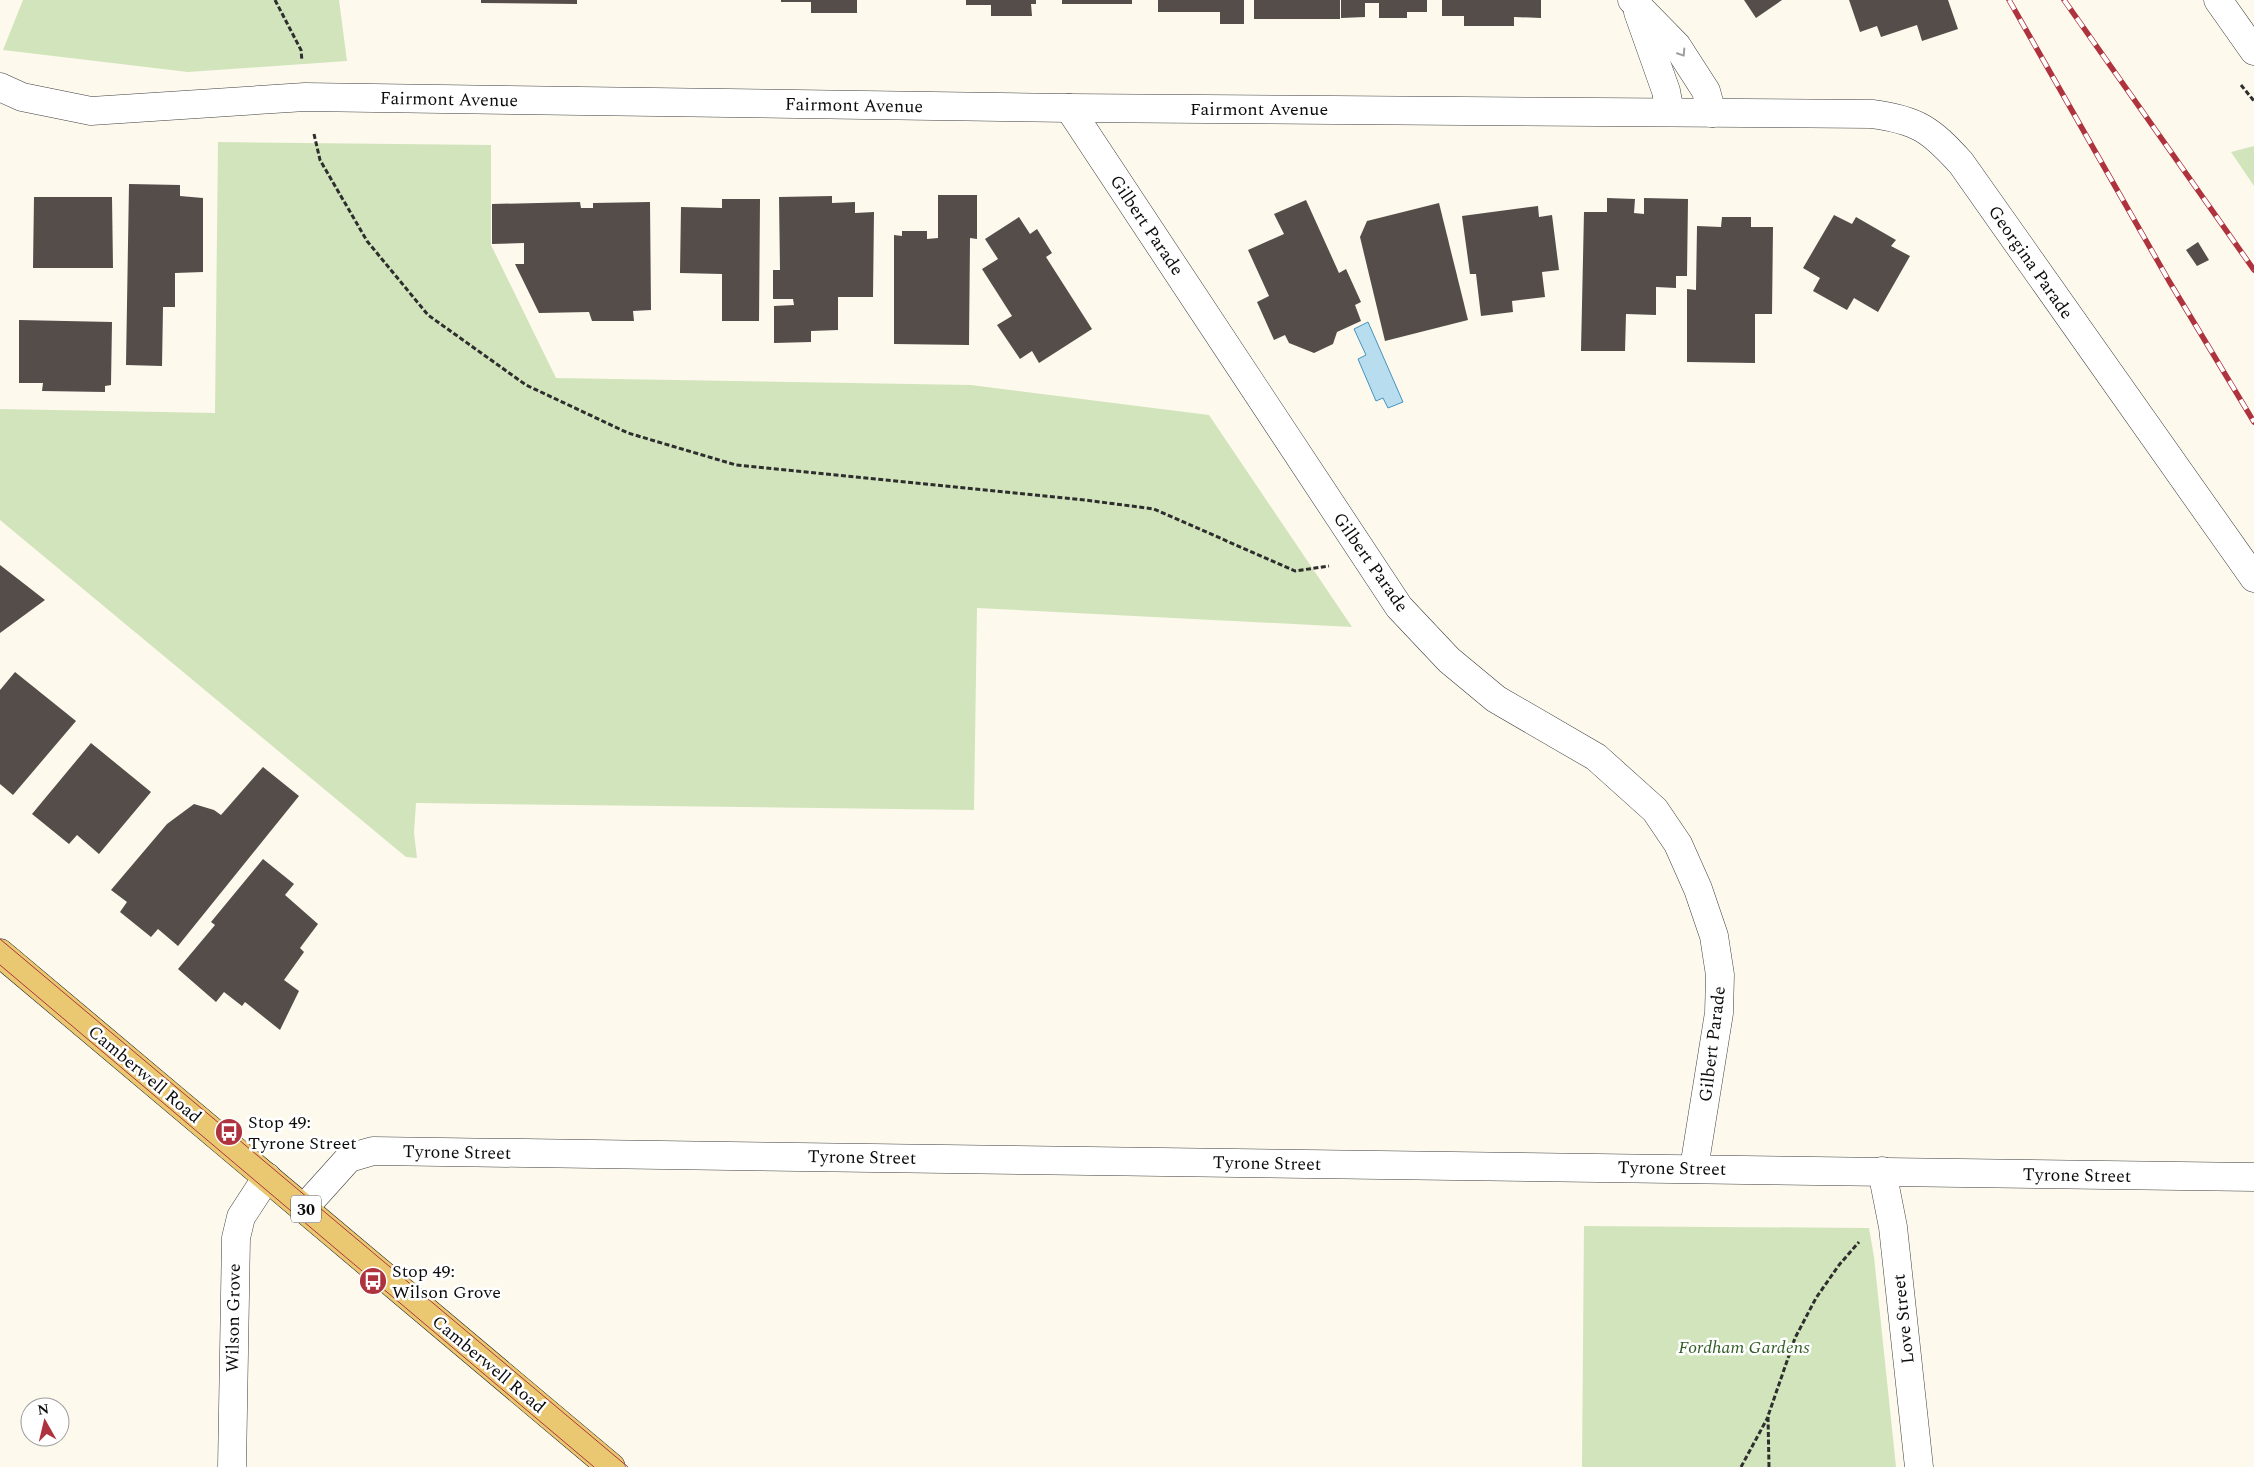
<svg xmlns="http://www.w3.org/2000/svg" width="2254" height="1467" font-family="Spectral,serif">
<rect width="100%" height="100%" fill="#fdf9ed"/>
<g fill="#d2e4bb">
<polygon points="23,0 339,0 347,61 188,72 3,50"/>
<polygon points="218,142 491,145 491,245 556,378 971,385 1209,415 1352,627 977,608 974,810 416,803 414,833 417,858 406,857 0,520 0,409 215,413"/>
<polygon points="2254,146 2254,186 2231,152"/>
<polygon points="1584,1226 1869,1228 1874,1257 1896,1467 1582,1467"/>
</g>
<polygon fill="#b7ddef" stroke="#4693bf" points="1368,322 1403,402 1388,408 1383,398 1376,401 1358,359 1366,355 1354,329"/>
<g fill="#544d4a">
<polygon points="481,0 577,0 577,4 481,3"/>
<polygon points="781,0 857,0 857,13 811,13 811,2 781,2"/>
<polygon points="966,0 1036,0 1036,4 1031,4 1032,16 991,16 991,5 966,5"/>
<rect x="1062" y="0" width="70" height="4"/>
<polygon points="1158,0 1244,0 1244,24 1220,24 1220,12 1158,12"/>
<rect x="1254" y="0" width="86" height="19"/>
<polygon points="1341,0 1427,0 1427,12 1407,12 1407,18 1379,18 1379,3 1365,3 1365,17 1341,18"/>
<polygon points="1442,0 1541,0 1541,18 1514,17 1514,26 1464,26 1464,16 1442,16"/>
<polygon points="1744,0 1782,0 1756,18"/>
<polygon points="1849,0 1948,0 1958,29 1922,41 1917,25 1881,37 1877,26 1860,32"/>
<polygon points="129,184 180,185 180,196 203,198 203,272 175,273 175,307 163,307 162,366 126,365"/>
<polygon points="938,195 977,195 977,239 970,238 969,345 894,344 894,235 902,236 902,231 927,231 927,239 938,238"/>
<polygon points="832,196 832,203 855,202 855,213 874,212 873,297 838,297 838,330 811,331 811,342 774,343 774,306 794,305 793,299 773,299 773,270 780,270 779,197"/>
<polygon points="34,197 112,197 113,268 33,268"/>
<polygon points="1607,198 1635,199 1634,213 1644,214 1644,198 1688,199 1687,276 1676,276 1676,288 1656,287 1656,315 1626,314 1625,351 1581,351 1584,212 1607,212"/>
<polygon points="722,199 760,199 759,321 722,321 722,274 680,273 681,207 722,208"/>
<polygon points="1306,200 1339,273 1346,269 1361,302 1355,305 1361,321 1337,332 1333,344 1314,353 1289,343 1285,335 1274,340 1257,302 1269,296 1248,250 1284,234 1274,214"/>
<polygon points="580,202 581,208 593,208 593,203 650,202 651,310 633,311 634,321 592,321 589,312 539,313 515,264 524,264 524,243 492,244 492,204"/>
<polygon points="1439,203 1468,320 1385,341 1360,237 1367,221"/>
<polygon points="1538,206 1539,217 1552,215 1559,270 1542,272 1545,297 1512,301 1513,312 1481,316 1476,274 1470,274 1462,216"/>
<polygon points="1834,215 1852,224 1856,217 1896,240 1891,246 1910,256 1878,312 1854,298 1847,310 1813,291 1820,278 1803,268"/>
<polygon points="1019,217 1030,234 1037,229 1052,253 1046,257 1092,329 1039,363 1032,351 1020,359 997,325 1012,316 982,269 998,259 985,239"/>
<polygon points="1722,217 1751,217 1751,227 1773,227 1772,314 1755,314 1755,363 1687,362 1687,289 1696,290 1697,226 1721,227"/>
<polygon points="2198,242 2209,260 2197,266 2186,250"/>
<polygon points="19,320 112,322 111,385 105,386 105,392 42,391 43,383 19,383"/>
<polygon points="0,565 45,600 0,633"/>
<polygon points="15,672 76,721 13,795 0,784 0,690"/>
<polygon points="91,743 151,792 99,854 77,835 69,844 32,814"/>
<polygon points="263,767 299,796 178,946 158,929 151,937 120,912 127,902 111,890 167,824 194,804 214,810 221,815"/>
<polygon points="263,859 294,884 285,895 318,924 300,948 304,952 284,980 299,991 280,1030 245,1002 242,1006 224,992 216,1002 178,969 215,925 211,922"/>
</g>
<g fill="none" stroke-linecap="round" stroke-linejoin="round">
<defs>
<g id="minor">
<polyline points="1632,0 1677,46 1706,91 1712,113"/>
<polyline points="2218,0 2254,51"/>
<polyline points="1638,12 1666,91 1670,112"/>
<path d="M 0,87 L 22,97 L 91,111 L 305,97 L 1069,108 L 1872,114 C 1918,120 1931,130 1961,163 L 2254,578"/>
<polyline points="1069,108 1399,607 1449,660 1496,699 1596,757 1655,810 1678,844 1698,889 1714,936 1720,975 1719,1013 1694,1168"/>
<polyline points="1882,1171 1893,1227 1919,1467"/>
<polyline points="304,1208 349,1158 373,1151 2254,1177"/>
<polyline points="232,1467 236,1238 241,1217 267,1177"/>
</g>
<polyline id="major" points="0,953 611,1467"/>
</defs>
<use href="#minor" stroke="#3f3f3f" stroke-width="29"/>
<use href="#major" stroke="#1d1d1d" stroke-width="29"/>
<g stroke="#2e2e2e" stroke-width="3" stroke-dasharray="5 2.5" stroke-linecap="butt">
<polyline points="275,0 301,50 302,61"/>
<polyline points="2241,85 2254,101"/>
<polyline points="314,134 320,160 367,241 428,315 526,385 628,433 736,465 1085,500 1154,509 1295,571 1329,566"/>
<polyline points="1741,1467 1768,1417"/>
<polyline points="1769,1467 1768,1416 1795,1338 1816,1298 1839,1265 1859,1242"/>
</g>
<use href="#minor" stroke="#fff" stroke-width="28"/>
<use href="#major" stroke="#eac871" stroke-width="28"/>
<g stroke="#ae333e" stroke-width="1">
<polyline points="0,939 628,1467"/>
<polyline points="0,965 594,1467"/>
</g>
<defs>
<g id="rail">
<polyline points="2009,0 2169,281 2254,422"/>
<polyline points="2064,0 2254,270"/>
</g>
</defs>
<use href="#rail" stroke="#ae333e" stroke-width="5.5"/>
<use href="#rail" stroke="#fff" stroke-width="4" stroke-dasharray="11" stroke-linecap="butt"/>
</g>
<defs><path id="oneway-chevron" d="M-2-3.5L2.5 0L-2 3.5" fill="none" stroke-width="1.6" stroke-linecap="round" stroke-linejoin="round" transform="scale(1.25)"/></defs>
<use stroke="#9e9e9e" href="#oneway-chevron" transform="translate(1682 53) rotate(57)"/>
<defs>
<symbol id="bus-disc" viewBox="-11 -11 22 22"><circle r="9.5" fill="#ae333e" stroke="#fff"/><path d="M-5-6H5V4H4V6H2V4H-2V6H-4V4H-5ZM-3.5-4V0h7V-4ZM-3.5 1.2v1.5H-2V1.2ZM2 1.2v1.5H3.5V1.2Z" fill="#fff"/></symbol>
</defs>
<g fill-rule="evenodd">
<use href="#bus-disc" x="213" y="1116" width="32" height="32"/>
<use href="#bus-disc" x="357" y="1265" width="32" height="32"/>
</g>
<g text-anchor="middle" stroke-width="5" stroke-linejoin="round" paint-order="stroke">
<rect fill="#fff" stroke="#555" stroke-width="1" x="291" y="1195.5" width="30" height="27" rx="4"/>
<g font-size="16" font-weight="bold" fill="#0c0c0c">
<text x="306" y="1215">30</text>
</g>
<g font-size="18" fill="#0c0c0c" stroke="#fff">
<text transform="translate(449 99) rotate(1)" y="6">Fairmont Avenue</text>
<text transform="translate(854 105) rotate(1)" y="6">Fairmont Avenue</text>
<text x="1259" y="115">Fairmont Avenue</text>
<text transform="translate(1147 225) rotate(56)" y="6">Gilbert Parade</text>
<text transform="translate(2031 262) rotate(55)" y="6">Georgina Parade</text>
<text transform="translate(1371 562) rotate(55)" y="6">Gilbert Parade</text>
<text transform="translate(1712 1044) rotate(-83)" y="6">Gilbert Parade</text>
<text transform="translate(145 1074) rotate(40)" y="6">Camberwell Road</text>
<text transform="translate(457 1152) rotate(1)" y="6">Tyrone Street</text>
<text transform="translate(862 1157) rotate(1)" y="6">Tyrone Street</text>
<text transform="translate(1267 1163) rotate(1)" y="6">Tyrone Street</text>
<text transform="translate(1672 1168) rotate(1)" y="6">Tyrone Street</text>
<text transform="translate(2077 1175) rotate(1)" y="6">Tyrone Street</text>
<text transform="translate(233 1318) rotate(-89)" y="6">Wilson Grove</text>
<text transform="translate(1903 1319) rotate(-96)" y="6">Love Street</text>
<text transform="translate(489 1364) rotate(40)" y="6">Camberwell Road</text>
</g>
<g font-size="18" fill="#0c0c0c" stroke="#fff" text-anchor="start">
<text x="248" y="1128">Stop 49:<tspan x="248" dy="21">Tyrone Street</tspan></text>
<text x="392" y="1277">Stop 49:<tspan x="392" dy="21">Wilson Grove</tspan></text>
</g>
<g font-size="18" font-style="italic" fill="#325d24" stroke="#fff">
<text x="1744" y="1353">Fordham Gardens</text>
</g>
</g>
<g transform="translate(45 1422) rotate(352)"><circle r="24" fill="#ffffff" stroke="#9e9e9e"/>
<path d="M0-4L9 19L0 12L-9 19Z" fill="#ae333e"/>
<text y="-8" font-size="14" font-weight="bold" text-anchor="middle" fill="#0c0c0c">N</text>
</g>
</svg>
